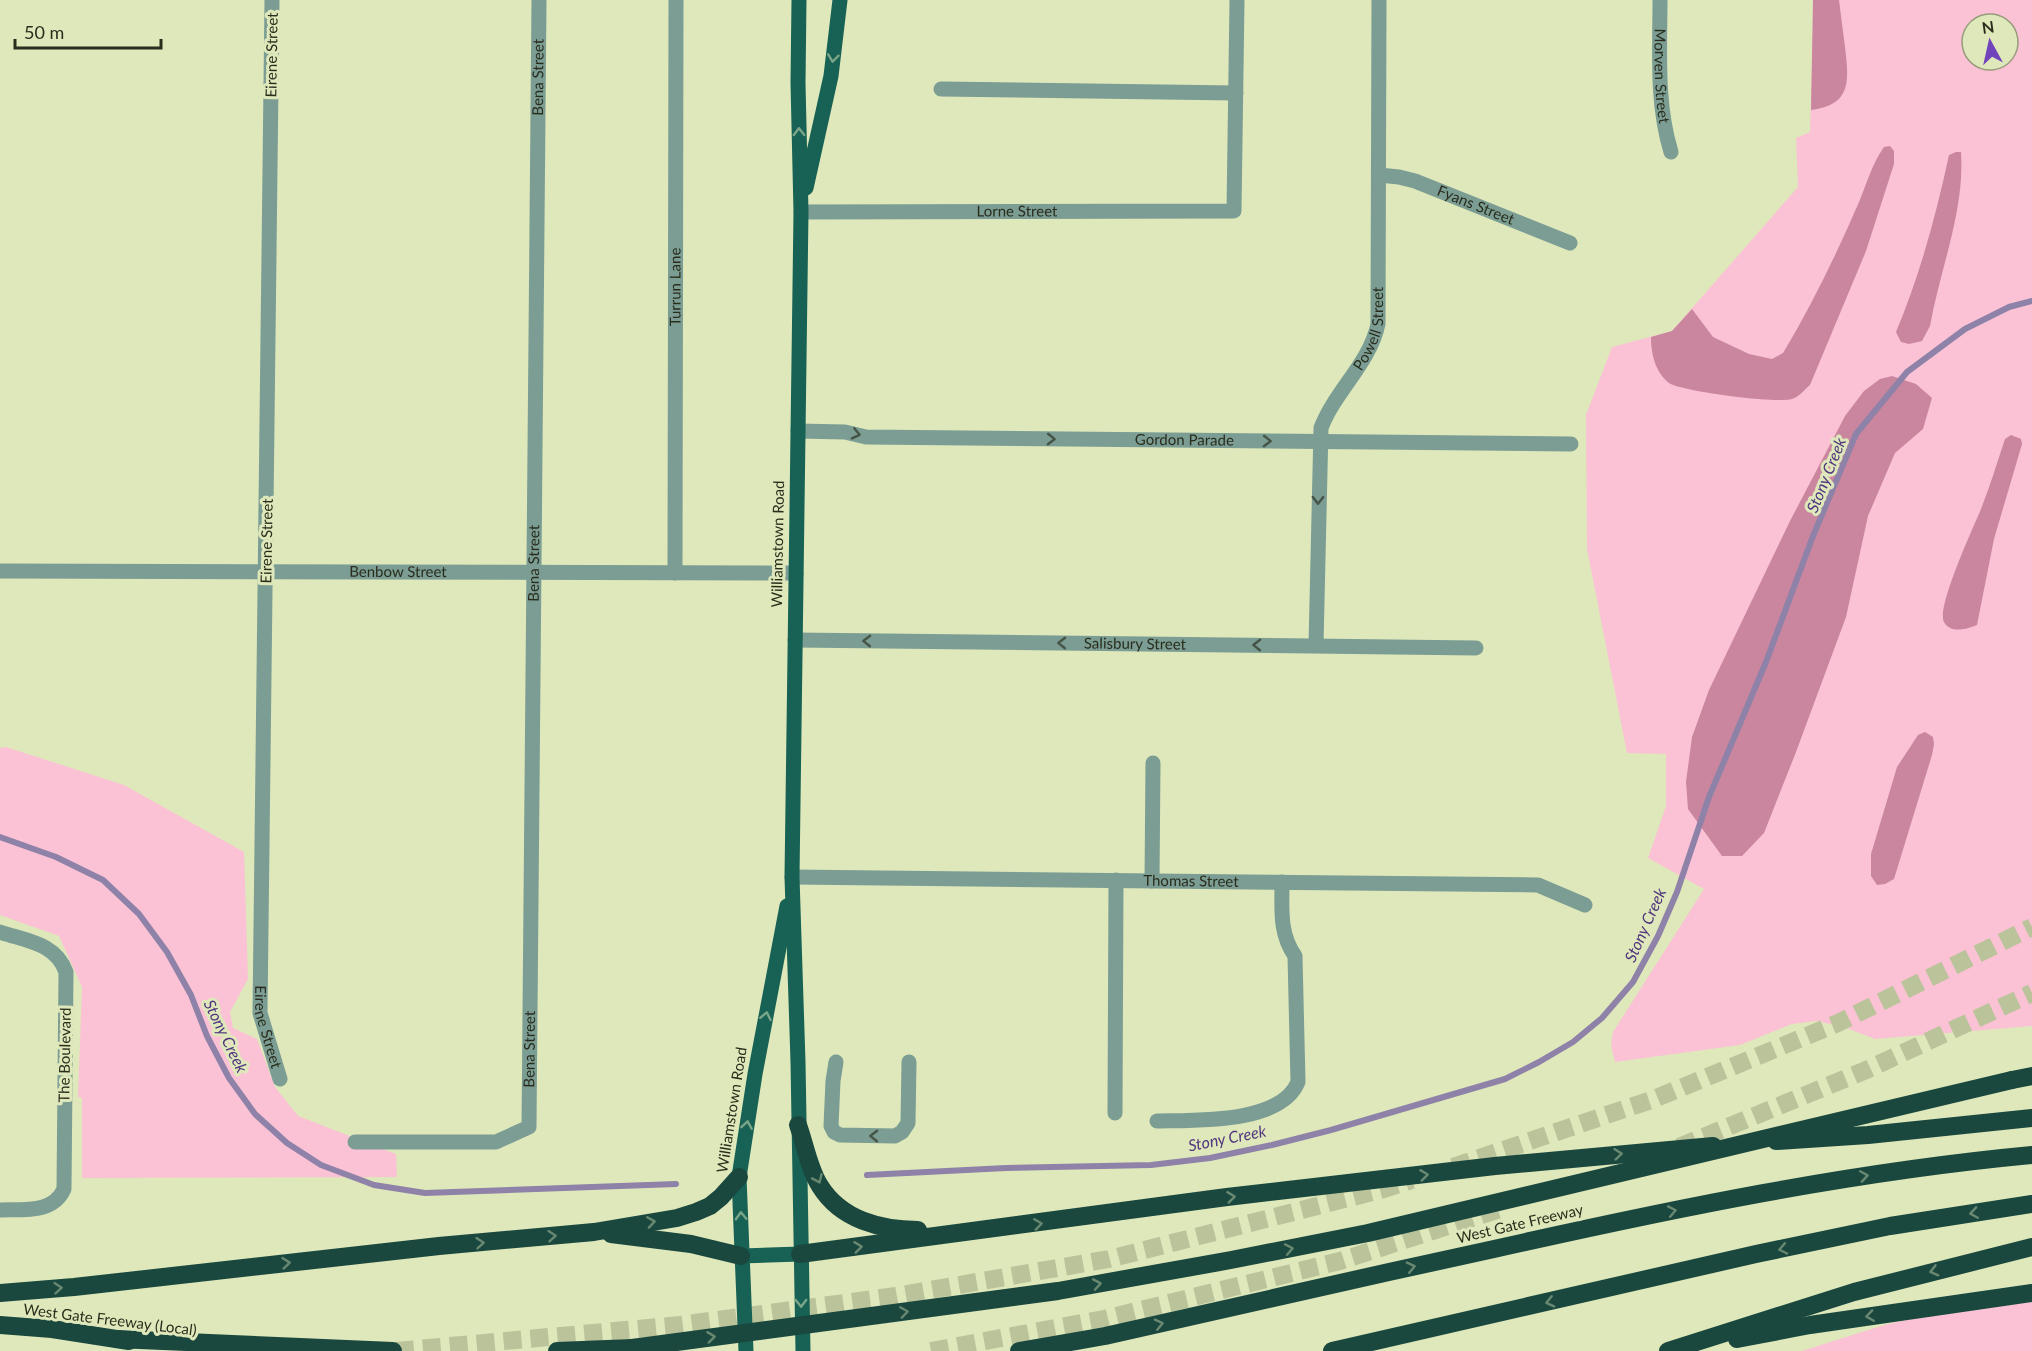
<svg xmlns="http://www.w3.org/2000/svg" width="2032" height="1351" font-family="Lato,sans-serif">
<rect width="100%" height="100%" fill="#dfe8bb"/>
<g fill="#fac2d4" fill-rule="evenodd">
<path d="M 1814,0 L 2032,0 L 2032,1026 L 1875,1039 L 1844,1027 L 1817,1021 L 1792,1024 L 1740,1045 L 1615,1062 L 1611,1045 L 1613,1032 L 1704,889 L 1648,858 L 1666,806 L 1666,754 L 1627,753 L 1587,549 L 1586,415 L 1612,347 L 1672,331 L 1798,187 L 1796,138 L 1810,132 ZM 1972,24 L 2008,24 L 2008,60 L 1972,60 Z"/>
<polygon points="6,747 124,785 244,852 248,979 230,1012 233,1028 257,1039 275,1087 298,1116 396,1154 397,1177 82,1178 82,1098 78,1097 82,987 59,936 0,915 0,748"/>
<polygon points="2032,1292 2032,1351 1802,1351 1884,1325"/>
</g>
<g fill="#ca869e">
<path d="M 1813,0 L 1839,0 C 1841,16 1843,32 1845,47 C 1849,81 1852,105 1811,110 Z"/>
<path d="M 1890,146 L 1894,151 L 1894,164 L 1866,251 L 1810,385 C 1805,389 1799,397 1792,399 C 1777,404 1680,391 1669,383 C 1655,372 1651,353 1651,337 L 1672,331 L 1692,309 L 1713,337 L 1749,354 L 1772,359 L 1783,353 C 1812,305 1837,253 1859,202 C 1867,183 1872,164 1884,147 Z"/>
<path d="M 1956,152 L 1961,152 C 1965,211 1940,269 1930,326 L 1922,341 L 1909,344 L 1901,342 L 1896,332 C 1920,275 1936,215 1949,155 Z"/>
<polygon points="1892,376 1916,384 1932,398 1923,429 1895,453 1868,516 1846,617 1796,752 1764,833 1742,856 1722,856 1688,809 1686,782 1692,737 1709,690 1790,521 1845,416 1864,391 1880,379"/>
<path d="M 2011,435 L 2021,439 L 2022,444 L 1994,539 L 1977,625 C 1968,629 1950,634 1944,622 C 1936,608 1974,526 1981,509 C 1990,486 1997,463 2005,439 Z"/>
<polygon points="1925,732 1933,737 1934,744 1932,755 1894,879 1885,884 1877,885 1871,876 1871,854 1897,767 1918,735"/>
</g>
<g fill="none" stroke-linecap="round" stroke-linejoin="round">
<g stroke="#8e82a8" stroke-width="6">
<polyline points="0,837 56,857 103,880 139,914 167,952 191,995 207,1036 229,1078 255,1114 287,1143 321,1165 374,1185 425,1193 676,1184"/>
<polyline points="867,1175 1006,1168 1151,1165 1210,1158 1272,1145 1331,1130 1505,1079 1539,1062 1573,1042 1602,1018 1633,982 1658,936 1677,892 1709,797 1766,662 1813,536 1856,434 1907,372 1965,329 2009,307 2032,301"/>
</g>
<g stroke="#bbc39b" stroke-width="18" stroke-dasharray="18 9" stroke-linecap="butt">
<polyline points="1679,1147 1864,1071 2032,993"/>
<polyline points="1453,1167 1654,1099 1838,1023 2032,927"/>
<polyline points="396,1351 680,1325 896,1296 1109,1259 1384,1189 1412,1180"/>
<polyline points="931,1351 1104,1319 1340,1261 1500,1209"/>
</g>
<g stroke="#7b9d94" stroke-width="15">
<path id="s1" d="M 272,0 L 260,1013 L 280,1079"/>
<path id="s2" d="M 1660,0 C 1660,51 1656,103 1671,152"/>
<polyline points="941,89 1236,93"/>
<path id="s3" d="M 1379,175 L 1399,177 L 1415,181 L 1570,243"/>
<path id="s4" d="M 801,212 L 1234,211 L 1237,0"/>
<path id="s5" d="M 798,431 L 845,432 L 866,437 L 1571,444"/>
<path id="s6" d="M 0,571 L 796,573"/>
<path id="s7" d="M 675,573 L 676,0"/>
<path id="s8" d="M 795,640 L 1476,648"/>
<path id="s9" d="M 1316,645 L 1321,428 C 1335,391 1370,363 1378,324 L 1379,0"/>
<path id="s10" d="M 792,877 L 1538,885 L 1585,905"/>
<polyline points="1152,881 1153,763"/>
<path d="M 0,932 C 26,941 56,943 66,972 L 64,1189 C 53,1214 23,1209 0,1210"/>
<polyline points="836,1062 833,1081 831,1126 834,1132 840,1135 895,1136 902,1132 908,1123 909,1062"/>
<polyline points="1115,1113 1116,880"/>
<path d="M 1157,1121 C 1195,1120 1281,1124 1298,1082 L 1295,956 C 1279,933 1282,909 1282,882"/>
<path id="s11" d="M 355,1142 L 496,1142 L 529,1127 L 539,0"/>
</g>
<g stroke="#176254" stroke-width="15">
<polyline points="799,0 798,83 801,212 792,877 798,1062 803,1351"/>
<polyline points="806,188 831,76 840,0"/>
<polyline points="741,1256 800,1254"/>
<polyline points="746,1351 739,1177 755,1074 787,906"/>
</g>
<g stroke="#1a483f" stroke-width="18">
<polyline points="2012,1080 2032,1076"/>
<path d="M 798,1125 C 805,1144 809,1169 820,1186 C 841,1220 881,1230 918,1230"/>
<polyline points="1776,1141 1868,1135 2032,1118"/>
<polyline points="611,1234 691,1244 741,1256"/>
<polyline points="800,1254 1227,1197 1495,1166 1713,1146"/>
<polyline points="0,1293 74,1287 439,1246 594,1232 677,1218 696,1212 710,1206 721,1197 739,1177"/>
<polyline points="0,1325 52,1329 129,1341"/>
<polyline points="117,1339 393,1351"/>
<polyline points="1737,1339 1810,1325 2032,1293"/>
<polyline points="557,1351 632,1348"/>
<path d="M 1019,1351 L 1105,1336 C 1234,1307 1364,1277 1494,1249 C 1672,1209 1850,1172 2032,1155"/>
<polyline points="1332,1351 1756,1254 1890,1226 2032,1204"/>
<polyline points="1668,1351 1854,1292 2032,1247"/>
</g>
<polyline stroke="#1a483f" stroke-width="18" points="632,1348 1058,1291 1231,1260 1368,1233 2012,1080"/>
</g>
<defs><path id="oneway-chevron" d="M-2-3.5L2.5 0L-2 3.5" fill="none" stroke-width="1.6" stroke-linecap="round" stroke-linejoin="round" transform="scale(1.5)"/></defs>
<g stroke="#7ba588">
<use href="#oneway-chevron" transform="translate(833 58) rotate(97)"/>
<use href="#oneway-chevron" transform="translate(799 132) rotate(-91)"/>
<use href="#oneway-chevron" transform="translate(766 1016) rotate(-79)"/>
<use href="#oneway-chevron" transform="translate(747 1125) rotate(-81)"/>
<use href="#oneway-chevron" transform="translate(741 1216) rotate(-92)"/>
<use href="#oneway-chevron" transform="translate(801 1303) rotate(89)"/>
</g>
<g stroke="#465446">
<use href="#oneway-chevron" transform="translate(856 434) rotate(13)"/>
<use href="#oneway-chevron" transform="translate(1051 439) rotate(1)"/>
<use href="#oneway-chevron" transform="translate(1267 441) rotate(1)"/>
<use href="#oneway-chevron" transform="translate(1318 500) rotate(91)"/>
<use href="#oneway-chevron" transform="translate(867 641) rotate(-179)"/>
<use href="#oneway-chevron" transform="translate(1062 643) rotate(-179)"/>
<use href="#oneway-chevron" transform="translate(1257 645) rotate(-179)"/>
<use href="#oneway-chevron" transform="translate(874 1136) rotate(-179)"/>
</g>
<g stroke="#698871">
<use href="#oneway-chevron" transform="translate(1618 1154) rotate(-6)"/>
<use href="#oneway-chevron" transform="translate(1424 1175) rotate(-7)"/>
<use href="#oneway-chevron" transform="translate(1864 1176) rotate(-9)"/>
<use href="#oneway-chevron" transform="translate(818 1179) rotate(66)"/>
<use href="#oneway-chevron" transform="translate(1231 1197) rotate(-7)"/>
<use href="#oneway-chevron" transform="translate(1672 1211) rotate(-11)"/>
<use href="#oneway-chevron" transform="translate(1974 1213) rotate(171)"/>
<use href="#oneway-chevron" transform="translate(651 1222) rotate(-9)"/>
<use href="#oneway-chevron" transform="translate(1038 1224) rotate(-8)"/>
<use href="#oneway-chevron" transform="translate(552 1236) rotate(-5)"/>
<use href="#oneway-chevron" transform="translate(480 1243) rotate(-5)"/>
<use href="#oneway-chevron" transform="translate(858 1247) rotate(-7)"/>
<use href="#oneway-chevron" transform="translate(1289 1249) rotate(-11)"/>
<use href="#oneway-chevron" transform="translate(1783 1249) rotate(168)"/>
<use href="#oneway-chevron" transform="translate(286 1263) rotate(-6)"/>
<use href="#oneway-chevron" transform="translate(1411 1267) rotate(-13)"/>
<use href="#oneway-chevron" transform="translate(1934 1271) rotate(165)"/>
<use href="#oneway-chevron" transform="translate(1097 1284) rotate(-10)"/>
<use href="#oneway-chevron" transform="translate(58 1288) rotate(-5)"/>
<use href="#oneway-chevron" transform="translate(1550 1302) rotate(167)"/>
<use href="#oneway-chevron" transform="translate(904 1312) rotate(-8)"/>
<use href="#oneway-chevron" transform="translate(1870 1316) rotate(172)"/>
<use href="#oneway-chevron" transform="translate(1159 1324) rotate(-13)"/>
<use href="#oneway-chevron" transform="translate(711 1337) rotate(-7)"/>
</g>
<g text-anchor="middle" stroke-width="6" stroke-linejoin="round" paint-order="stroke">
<g font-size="15" fill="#2a2d1c" stroke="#dfe8bb">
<text transform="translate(272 55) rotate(-89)" y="5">Eirene Street</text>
<text dy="5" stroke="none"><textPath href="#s11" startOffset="1227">Bena Street</textPath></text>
<text dy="5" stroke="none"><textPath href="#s2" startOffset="76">Morven Street</textPath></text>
<text dy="5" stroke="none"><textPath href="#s3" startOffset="102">Fyans Street</textPath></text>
<text dy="5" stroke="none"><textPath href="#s4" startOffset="216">Lorne Street</textPath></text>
<text dy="5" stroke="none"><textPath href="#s7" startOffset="286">Turrun Lane</textPath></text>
<text dy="5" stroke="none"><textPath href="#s9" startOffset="330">Powell Street</textPath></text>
<text dy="5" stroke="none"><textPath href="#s5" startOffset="387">Gordon Parade</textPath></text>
<text transform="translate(267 541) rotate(-89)" y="5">Eirene Street</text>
<text transform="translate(778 544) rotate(-89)" y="5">Williamstown Road</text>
<text dy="5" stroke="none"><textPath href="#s11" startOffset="741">Bena Street</textPath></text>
<text dy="5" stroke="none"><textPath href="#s6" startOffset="398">Benbow Street</textPath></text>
<text dy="5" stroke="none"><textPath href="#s8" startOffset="340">Salisbury Street</textPath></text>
<text dy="5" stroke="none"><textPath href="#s10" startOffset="399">Thomas Street</textPath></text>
<text dy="5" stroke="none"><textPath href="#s1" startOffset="1028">Eirene Street</textPath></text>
<text dy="5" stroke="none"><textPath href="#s11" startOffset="255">Bena Street</textPath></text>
<text transform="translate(65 1055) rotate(-89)" y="5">The Boulevard</text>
<text transform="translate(732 1110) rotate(-81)" y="5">Williamstown Road</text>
<text transform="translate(1520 1224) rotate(-13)" y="5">West Gate Freeway</text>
<text transform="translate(110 1320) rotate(7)" y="5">West Gate Freeway (Local)</text>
</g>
<g font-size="16" font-style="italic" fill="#4f357d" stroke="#dfe8bb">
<text transform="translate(1826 475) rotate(-68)" y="6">Stony Creek</text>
<text transform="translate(1645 925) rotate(-66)" y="6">Stony Creek</text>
<text transform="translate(226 1036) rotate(64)" y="6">Stony Creek</text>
<text transform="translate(1227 1138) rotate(-11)" y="6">Stony Creek</text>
</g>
</g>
<g transform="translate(1990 42) rotate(352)"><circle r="28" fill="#dfe8bb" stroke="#979d7b" stroke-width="1.5"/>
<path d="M0-4.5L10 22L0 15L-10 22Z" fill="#7244bc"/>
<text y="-9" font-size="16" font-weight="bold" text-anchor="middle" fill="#2a2d1c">N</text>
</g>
<path d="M15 39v9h146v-9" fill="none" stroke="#2a2d1c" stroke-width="3"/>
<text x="24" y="39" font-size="18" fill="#2a2d1c" stroke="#dfe8bb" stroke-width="4.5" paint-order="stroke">50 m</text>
</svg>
